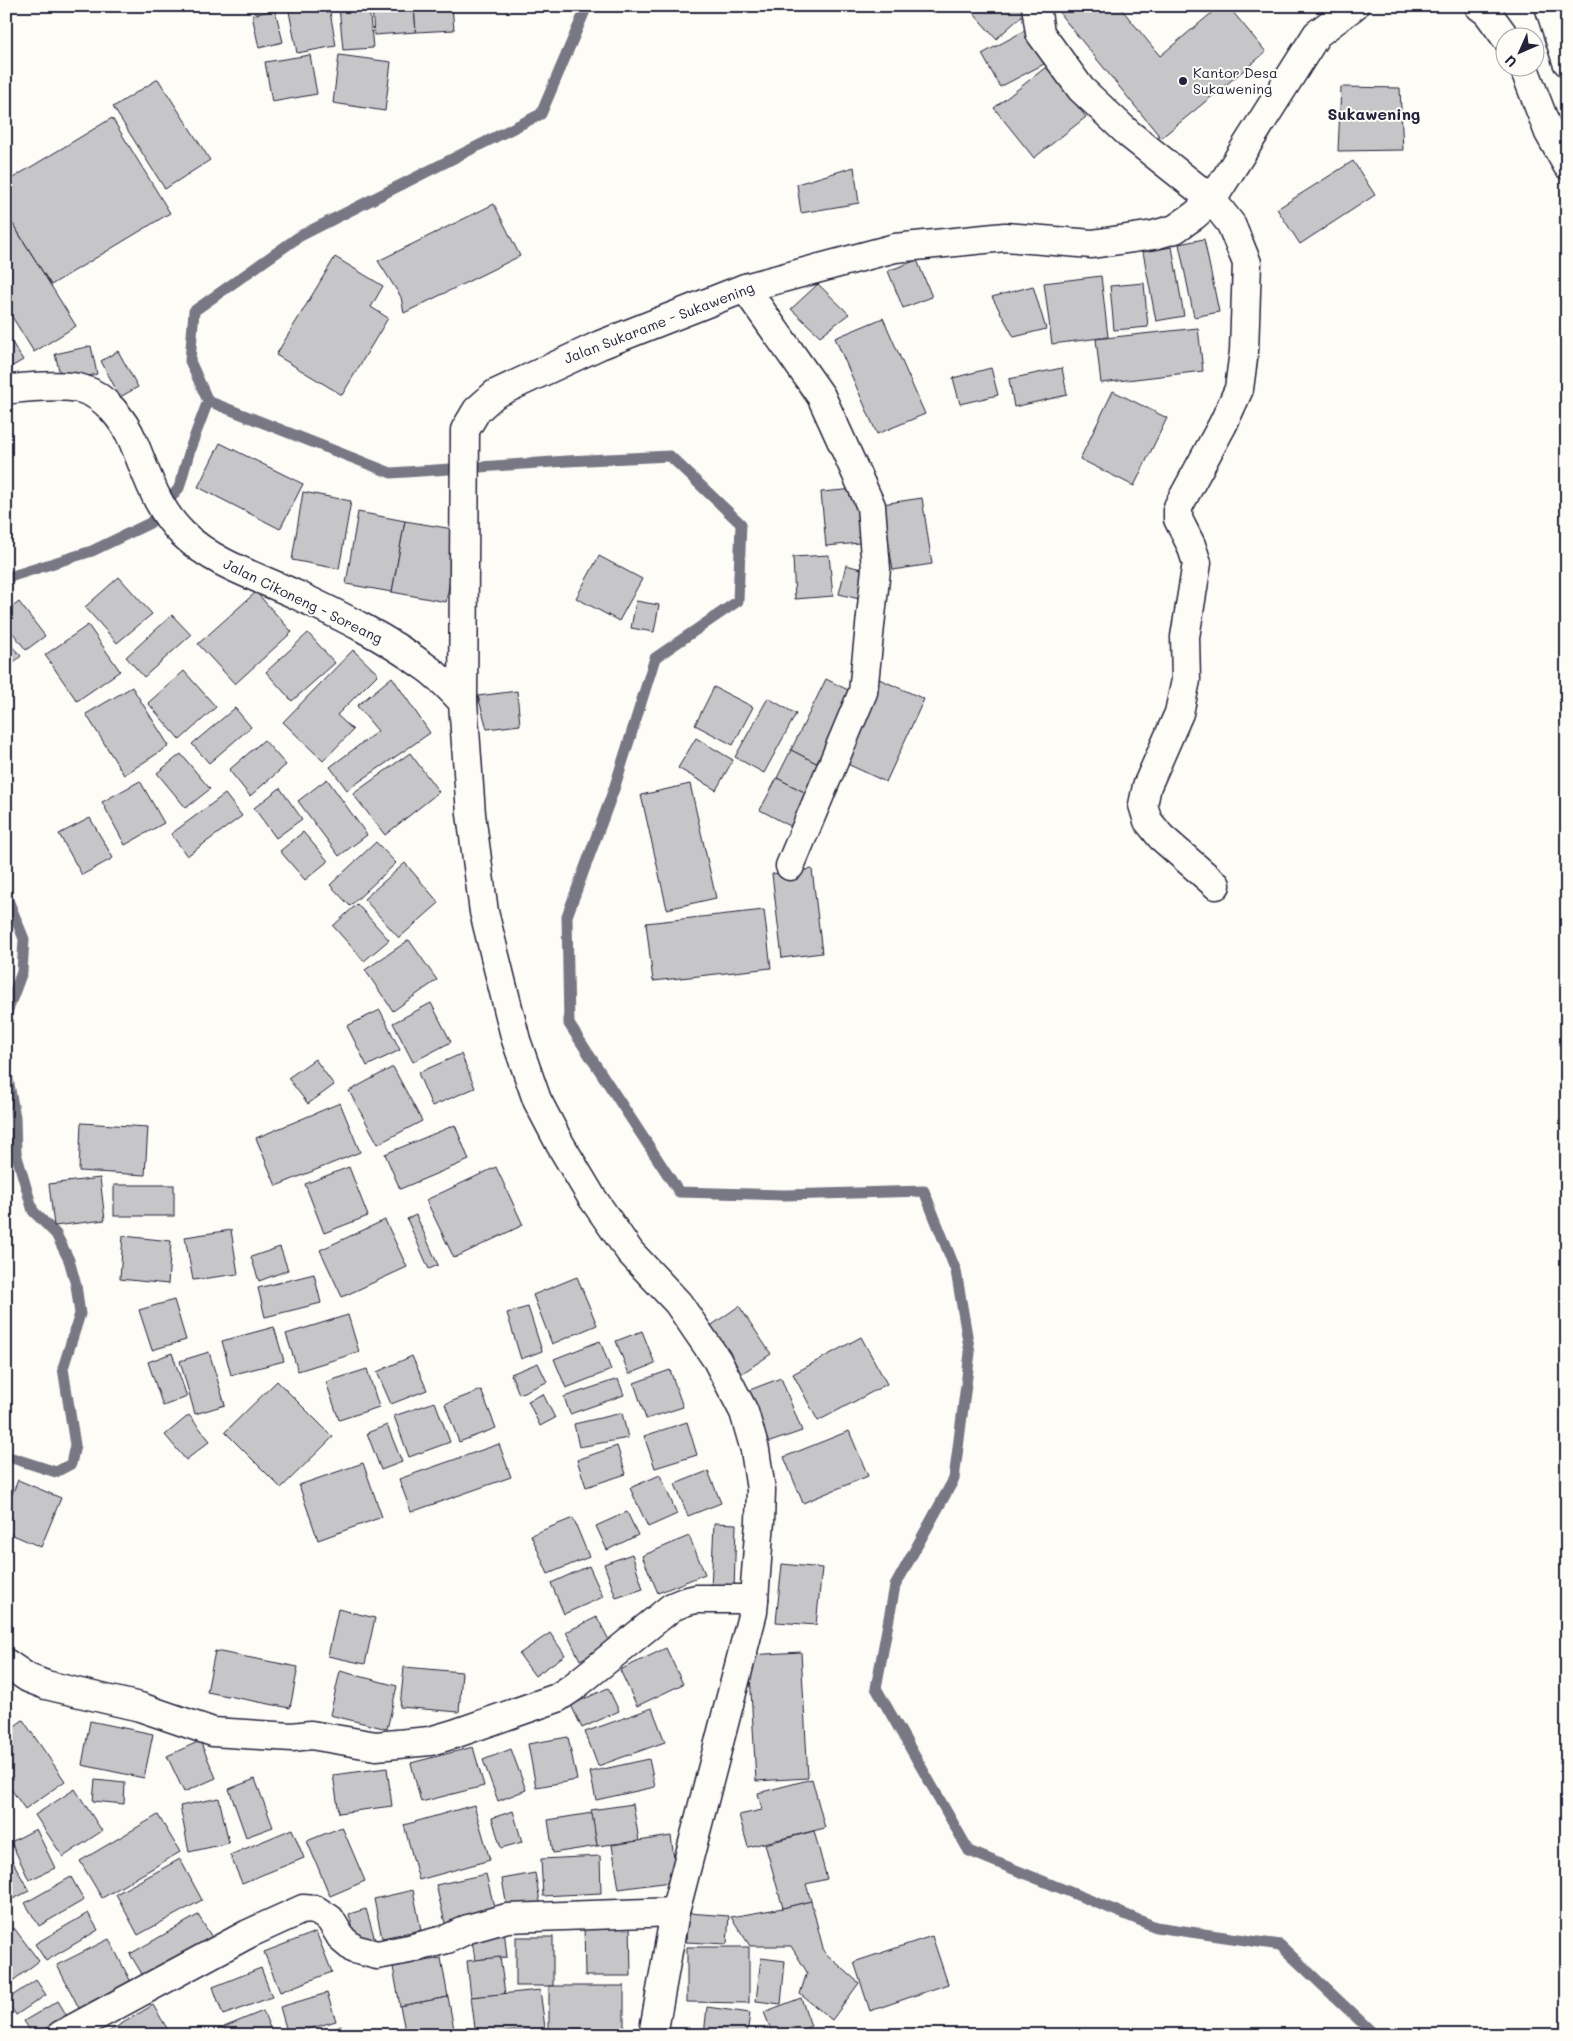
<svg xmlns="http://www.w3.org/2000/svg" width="1573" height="2041" font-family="Mali,sans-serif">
<rect width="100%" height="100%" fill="#fdfcf7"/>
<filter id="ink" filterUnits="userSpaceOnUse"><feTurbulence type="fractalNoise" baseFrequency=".02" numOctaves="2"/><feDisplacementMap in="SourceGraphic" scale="10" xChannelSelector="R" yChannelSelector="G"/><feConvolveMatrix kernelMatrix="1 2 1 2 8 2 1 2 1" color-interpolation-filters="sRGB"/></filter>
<g filter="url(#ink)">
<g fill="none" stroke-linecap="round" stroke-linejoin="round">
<g stroke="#787885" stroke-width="11">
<polyline points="587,6 541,114 300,236 194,311 190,361 208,401 391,473 567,461 670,456 741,524 738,601 655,658 614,789 567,916 569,1024 679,1192 785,1195 924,1191 956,1271 970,1353 954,1479 895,1586 876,1688 969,1851 1156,1927 1280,1945 1375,2035"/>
<polyline points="6,578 92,551 150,523 179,488 191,446 208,401"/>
<polyline points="6,895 24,939 22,972 6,1015"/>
<polyline points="6,1068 15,1117 16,1153 33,1211 56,1234 69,1260 76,1285 80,1314 63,1368 75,1445 71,1464 56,1472 6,1456"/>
</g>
</g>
<g fill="#c6c6c8" stroke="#22223b">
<polygon points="288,6 329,6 336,46 297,53"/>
<polygon points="339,6 369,6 373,48 343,50"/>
<polygon points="372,6 414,6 416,32 374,35"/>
<polygon points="414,6 452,6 454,30 416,32"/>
<polygon points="967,6 1033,6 996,39"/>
<polygon points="1070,6 1119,6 1160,56 1220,6 1228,6 1266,52 1161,138 1060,14"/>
<polygon points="275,10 283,42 259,48 252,15"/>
<polygon points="1026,30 1044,64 1000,87 982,54"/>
<polygon points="310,55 317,94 272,102 265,62"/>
<polygon points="339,55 391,62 385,111 333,103"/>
<polygon points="1046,67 1086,117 1034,158 994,108"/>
<polygon points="158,79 210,160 165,189 113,107"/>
<polygon points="1341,87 1400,88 1403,150 1338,151"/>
<polygon points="112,118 170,213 51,285 6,213 6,182"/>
<polygon points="1353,161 1375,195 1300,244 1277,209"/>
<polygon points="854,167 859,203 801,213 797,184"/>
<polygon points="494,204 520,256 404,313 401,297 378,261"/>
<polygon points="6,213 76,326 34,352 6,307"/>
<polygon points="1204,239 1219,312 1194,317 1179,244"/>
<polygon points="1172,247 1184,316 1156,321 1143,252"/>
<polygon points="335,257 383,286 371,307 388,318 342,395 276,355"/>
<polygon points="917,260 932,297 903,308 888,271"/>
<polygon points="1101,276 1108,337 1052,344 1044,283"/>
<polygon points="1144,283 1148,327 1114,330 1110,286"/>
<polygon points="818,284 849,314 820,336 791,309"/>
<polygon points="1033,286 1046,329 1014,337 992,297"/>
<polygon points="883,318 925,414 877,434 835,338"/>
<polygon points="1198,328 1203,371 1101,383 1096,339"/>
<polygon points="6,333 23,360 6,370"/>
<polygon points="91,346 97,374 62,382 55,354"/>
<polygon points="118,351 138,387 120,397 101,361"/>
<polygon points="991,368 998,395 960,404 953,378"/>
<polygon points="1062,368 1067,395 1014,407 1009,379"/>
<polygon points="1113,391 1167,418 1134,486 1080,459"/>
<polygon points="220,443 303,484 280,529 198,487"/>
<polygon points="856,489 860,543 826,546 821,492"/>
<polygon points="303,492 351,501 339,569 292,560"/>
<polygon points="922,498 932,564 893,570 882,504"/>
<polygon points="358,512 405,521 392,592 346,584"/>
<polygon points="405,521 459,530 446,602 392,592"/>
<polygon points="829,555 833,596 795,599 793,557"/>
<polygon points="599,556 642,579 619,621 576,598"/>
<polygon points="846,565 865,570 859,599 839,594"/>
<polygon points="119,577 152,614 117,643 85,607"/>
<polygon points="256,592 292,632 235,684 198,644"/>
<polygon points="636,601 659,605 654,632 631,628"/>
<polygon points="19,602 45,636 26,650 6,624 6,612"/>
<polygon points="172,615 191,635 144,677 126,657"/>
<polygon points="88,625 120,671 77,701 45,655"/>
<polygon points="308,633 335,663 292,701 266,672"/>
<polygon points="6,640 21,656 6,669"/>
<polygon points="353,650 378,674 337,715 353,730 323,761 283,722"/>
<polygon points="184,671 216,707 180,740 148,703"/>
<polygon points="392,677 430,733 347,790 330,767 378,731 357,706"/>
<polygon points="877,678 924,699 886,782 841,761"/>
<polygon points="826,679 858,695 822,766 791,750"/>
<polygon points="132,687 169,746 124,775 86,714"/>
<polygon points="714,687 753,707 733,745 695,725"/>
<polygon points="517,691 520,725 487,729 478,696"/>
<polygon points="768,698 796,714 764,773 735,757"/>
<polygon points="235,708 251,727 209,763 192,744"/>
<polygon points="696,738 733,760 716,790 678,768"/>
<polygon points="264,740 286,765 250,796 229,770"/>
<polygon points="791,750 822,766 808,794 777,778"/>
<polygon points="410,753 439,792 385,835 353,794"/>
<polygon points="181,754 210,789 186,808 157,773"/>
<polygon points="777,778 808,794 792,827 760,810"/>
<polygon points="327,779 367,835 339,856 298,801"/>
<polygon points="140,781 164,823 125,845 102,802"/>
<polygon points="690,784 716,898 667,909 641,795"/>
<polygon points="280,788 302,819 276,838 254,808"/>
<polygon points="225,794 242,816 187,856 171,834"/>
<polygon points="90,818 113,858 82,875 59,834"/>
<polygon points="303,832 328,861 305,880 280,851"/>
<polygon points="376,842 396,863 350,906 330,885"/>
<polygon points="405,863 439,903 399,938 364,899"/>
<polygon points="812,869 822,953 782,958 772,874"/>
<polygon points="357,904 389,940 364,961 333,926"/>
<polygon points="764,910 771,968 653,981 646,923"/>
<polygon points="409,940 437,980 393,1011 365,970"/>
<polygon points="431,1003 451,1042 413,1062 393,1023"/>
<polygon points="380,1010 400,1050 367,1066 347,1026"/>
<polygon points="461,1054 475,1088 432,1106 418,1073"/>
<polygon points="315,1059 334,1085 308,1104 288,1078"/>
<polygon points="393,1067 422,1121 378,1144 349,1091"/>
<polygon points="340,1103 360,1152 276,1186 256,1138"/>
<polygon points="81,1123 148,1127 145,1175 79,1171"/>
<polygon points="455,1125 469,1160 400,1189 385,1154"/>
<polygon points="349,1167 368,1216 324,1233 305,1184"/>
<polygon points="496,1167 523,1225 454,1258 426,1200"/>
<polygon points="100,1178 105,1220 54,1226 49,1184"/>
<rect x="114" y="1185" width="60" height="31"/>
<polygon points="416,1215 438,1265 429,1269 407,1219"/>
<polygon points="385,1220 407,1267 342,1297 320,1250"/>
<polygon points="231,1230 238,1274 193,1280 185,1237"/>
<polygon points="123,1236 171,1241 168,1284 120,1279"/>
<polygon points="280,1247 288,1270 259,1281 251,1257"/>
<polygon points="314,1274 321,1303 265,1317 258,1288"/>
<polygon points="577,1277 597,1325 552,1344 533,1295"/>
<polygon points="174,1300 186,1340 152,1350 139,1310"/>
<polygon points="739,1306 771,1354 741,1374 709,1327"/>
<polygon points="528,1307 542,1351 521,1359 507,1313"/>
<polygon points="348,1315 359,1352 298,1371 286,1334"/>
<polygon points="274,1327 284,1361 231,1375 222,1341"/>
<polygon points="642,1331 655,1364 629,1374 616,1341"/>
<polygon points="861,1337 887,1384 818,1421 793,1374"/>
<polygon points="600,1341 611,1370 566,1388 554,1359"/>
<polygon points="209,1352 225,1405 195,1414 180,1361"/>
<polygon points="172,1353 187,1397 163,1406 148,1362"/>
<polygon points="412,1356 427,1390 391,1404 377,1372"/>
<polygon points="538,1363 547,1382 519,1394 511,1374"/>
<polygon points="367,1369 379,1407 339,1420 326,1382"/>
<polygon points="670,1370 683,1407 646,1419 634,1383"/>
<polygon points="781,1378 802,1431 767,1443 747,1391"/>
<polygon points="618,1379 624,1395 570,1414 564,1397"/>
<polygon points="277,1381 333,1437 281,1488 225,1432"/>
<polygon points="481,1390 496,1428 459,1442 445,1404"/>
<polygon points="543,1394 555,1418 540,1426 528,1401"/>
<polygon points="435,1402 450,1442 409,1457 394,1416"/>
<polygon points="622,1413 628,1438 579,1447 574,1424"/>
<polygon points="189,1415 210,1441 186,1460 165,1435"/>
<polygon points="687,1422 697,1455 655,1468 644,1436"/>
<polygon points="387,1425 402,1462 381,1470 367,1433"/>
<polygon points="849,1431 868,1476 803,1503 784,1457"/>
<polygon points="499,1444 511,1477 411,1512 399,1479"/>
<polygon points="617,1446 626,1474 586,1487 577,1460"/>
<polygon points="363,1463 382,1517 318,1540 299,1485"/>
<polygon points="708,1471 721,1503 688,1516 675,1484"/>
<polygon points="660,1475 677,1514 648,1527 630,1488"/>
<polygon points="18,1480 61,1498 41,1547 6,1532 6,1509"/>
<polygon points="627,1512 638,1535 607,1550 596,1526"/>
<polygon points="573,1518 589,1557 548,1574 531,1535"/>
<polygon points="714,1523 736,1524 734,1591 711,1590"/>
<polygon points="689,1536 705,1574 658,1593 642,1556"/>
<polygon points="632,1554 643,1589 616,1598 604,1564"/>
<polygon points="782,1564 822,1568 816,1625 776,1622"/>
<polygon points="589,1566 603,1597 564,1614 551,1583"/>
<polygon points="338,1609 375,1618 365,1664 328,1656"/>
<polygon points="597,1617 611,1644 580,1660 566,1632"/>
<polygon points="550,1633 565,1655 535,1676 519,1654"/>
<polygon points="666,1648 683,1684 637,1706 620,1670"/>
<polygon points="215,1651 298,1667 290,1708 207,1692"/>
<polygon points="801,1652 808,1778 756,1781 749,1655"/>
<polygon points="404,1667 462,1672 459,1712 400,1707"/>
<polygon points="340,1671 397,1686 387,1729 330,1715"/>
<polygon points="608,1688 619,1711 582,1728 571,1705"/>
<polygon points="652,1708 665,1742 598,1766 585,1732"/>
<polygon points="23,1720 65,1781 25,1809 6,1782 6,1732"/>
<polygon points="90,1721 153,1734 144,1778 82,1765"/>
<polygon points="568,1737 577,1780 536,1787 528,1744"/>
<polygon points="200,1741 216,1778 184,1792 167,1756"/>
<polygon points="473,1747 484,1786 421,1802 411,1763"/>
<polygon points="511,1749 526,1790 498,1801 483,1760"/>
<polygon points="649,1759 655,1787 596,1800 590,1772"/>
<polygon points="387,1768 392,1806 339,1813 333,1775"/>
<polygon points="255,1779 273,1827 246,1837 229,1789"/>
<polygon points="812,1779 825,1828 748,1847 739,1815 762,1810 758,1793"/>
<polygon points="95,1780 125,1783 124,1804 93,1801"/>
<polygon points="75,1789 102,1831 63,1857 35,1815"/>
<polygon points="219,1798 229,1843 189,1852 180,1806"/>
<polygon points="633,1804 639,1841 597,1846 591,1810"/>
<polygon points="474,1805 490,1860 419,1880 404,1825"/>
<polygon points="513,1811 522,1842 501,1848 492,1818"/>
<polygon points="592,1813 597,1846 553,1853 548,1820"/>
<polygon points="158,1815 180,1852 102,1898 80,1861"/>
<polygon points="342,1827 365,1881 330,1896 307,1841"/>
<polygon points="36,1829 55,1868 29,1880 11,1842"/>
<polygon points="292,1829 304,1858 242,1883 230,1855"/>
<polygon points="814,1831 827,1879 806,1884 811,1901 783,1908 765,1844"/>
<polygon points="671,1836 677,1881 619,1889 612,1845"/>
<polygon points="7,1851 29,1891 13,1899 6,1887"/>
<polygon points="600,1856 601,1893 543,1896 541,1859"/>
<polygon points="180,1859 202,1900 138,1935 116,1894"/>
<polygon points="535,1873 541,1907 508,1913 502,1879"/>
<polygon points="486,1874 496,1915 446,1927 436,1885"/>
<polygon points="71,1877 84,1900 39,1926 25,1903"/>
<polygon points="413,1890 421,1930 382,1938 374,1899"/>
<polygon points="811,1901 824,1952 859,1983 832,2020 800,1994 807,1972 791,1946 750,1946 731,1917 783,1908"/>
<polygon points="366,1909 376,1943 358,1948 349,1914"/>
<polygon points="88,1913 98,1930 46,1961 35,1944"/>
<polygon points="688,1913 729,1916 727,1944 686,1942"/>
<polygon points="198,1915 213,1939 145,1979 130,1954"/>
<polygon points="584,1923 630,1923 631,1976 585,1976"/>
<polygon points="14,1928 39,1961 11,1982 6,1975 6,1934"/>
<polygon points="504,1929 507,1957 475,1960 471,1933"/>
<polygon points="316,1932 332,1972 280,1992 264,1952"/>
<polygon points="932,1936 948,1984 870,2011 854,1962"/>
<rect x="516" y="1937" width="37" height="49"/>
<polygon points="109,1939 133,1986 81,2012 57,1965"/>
<polygon points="687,1947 749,1947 749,2003 687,2002"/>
<polygon points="500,1957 505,1994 471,1997 467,1961"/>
<polygon points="441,1958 448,1997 400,2006 393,1967"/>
<polygon points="761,1958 785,1961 781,2004 756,2001"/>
<polygon points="261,1968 272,1997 223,2015 213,1987"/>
<polygon points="36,1980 46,1995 16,2015 6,2000"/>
<rect x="549" y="1986" width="75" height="43"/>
<polygon points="540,1990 545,2028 476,2035 471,1997"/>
<polygon points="327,1993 336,2021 288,2035 280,2007"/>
<polygon points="448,1997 454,2029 423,2035 406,2035 400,2006"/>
<polygon points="801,1998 811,2026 789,2035 773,2035 764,2012"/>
<polygon points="58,2001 70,2021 48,2035 33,2035 24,2021"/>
<polygon points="153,2005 171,2035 103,2035"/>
<polygon points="707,2007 750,2013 747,2035 704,2035"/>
<polygon points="263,2011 273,2035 227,2035 224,2027"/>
<polygon points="341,2026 344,2035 318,2035"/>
<rect x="549" y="2029" width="66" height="6"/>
</g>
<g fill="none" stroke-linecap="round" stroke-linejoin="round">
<defs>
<g id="minor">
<polyline points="1036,6 1040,33 1081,89 1129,134 1212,200 1231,224 1247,263 1244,351 1239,389 1223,424 1178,507 1178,519 1191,545 1197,563 1185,637 1186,680 1179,713 1147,786 1143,805 1148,821 1161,837 1216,885"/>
<polyline points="1479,6 1487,12 1506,38"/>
<polyline points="1549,6 1567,62"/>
<polyline points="1524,68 1549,133 1567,165"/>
<polyline points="745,288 821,396 871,506 876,569 863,692 790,866"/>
<path d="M 6,390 C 24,387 65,384 82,389 C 104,395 124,420 133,441 C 147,474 156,508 183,534 C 215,565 259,577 299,596 C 341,616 386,638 424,666 C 438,675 451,690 463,702"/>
<polyline points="6,1663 28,1678 46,1685 140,1707 213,1732 292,1737 311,1735 376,1746 430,1741 454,1734 557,1698 572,1688 672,1607 684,1602 696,1599 754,1599"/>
<polyline points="61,2035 248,1934 303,1909 316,1910 330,1919 342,1939 354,1949 377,1955 409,1949 447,1939 468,1929 507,1918 675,1912"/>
<polyline points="653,2035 675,1912 753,1612 760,1521 761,1490 755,1450 744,1412 717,1360 678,1303 630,1252 591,1196 560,1144 537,1100 516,1040 484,912 471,814 463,702 465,430 477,410 495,394 600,345 745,288 895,248 1005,237 1092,244 1154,235 1175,229 1195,215 1212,200 1317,34 1354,6"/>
</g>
</defs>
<use href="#minor" stroke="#22223b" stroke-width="31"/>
<use href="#minor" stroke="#fdfcf7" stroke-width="28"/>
</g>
</g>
<circle fill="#22223b" stroke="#fdfcf7" stroke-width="2" cx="1183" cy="81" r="5"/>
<g text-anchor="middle" stroke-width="4" stroke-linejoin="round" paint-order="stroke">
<g font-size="14" fill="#22223b" stroke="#fdfcf7" text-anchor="start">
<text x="1193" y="78">Kantor Desa<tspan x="1193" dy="16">Sukawening</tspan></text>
</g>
<g font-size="14" fill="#22223b" stroke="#fdfcf7">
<text transform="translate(659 323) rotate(-21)" y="5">Jalan Sukarame - Sukawening</text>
<text transform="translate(303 601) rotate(26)" y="5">Jalan Cikoneng - Soreang</text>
</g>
<g font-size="16" font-weight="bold" fill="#22223b" stroke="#fdfcf7">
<text x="1374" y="120">Sukawening</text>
</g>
</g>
<rect width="1573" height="2041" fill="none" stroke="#fdfcf7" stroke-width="25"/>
<rect x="12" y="12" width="1548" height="2016" fill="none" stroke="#22223b" stroke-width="2" filter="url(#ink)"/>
<g transform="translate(1520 52) rotate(225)"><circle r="24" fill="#fdfcf7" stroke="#a5a5ac"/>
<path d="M0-4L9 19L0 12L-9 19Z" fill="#22223b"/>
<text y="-8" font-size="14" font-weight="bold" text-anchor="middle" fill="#22223b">U</text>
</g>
</svg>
